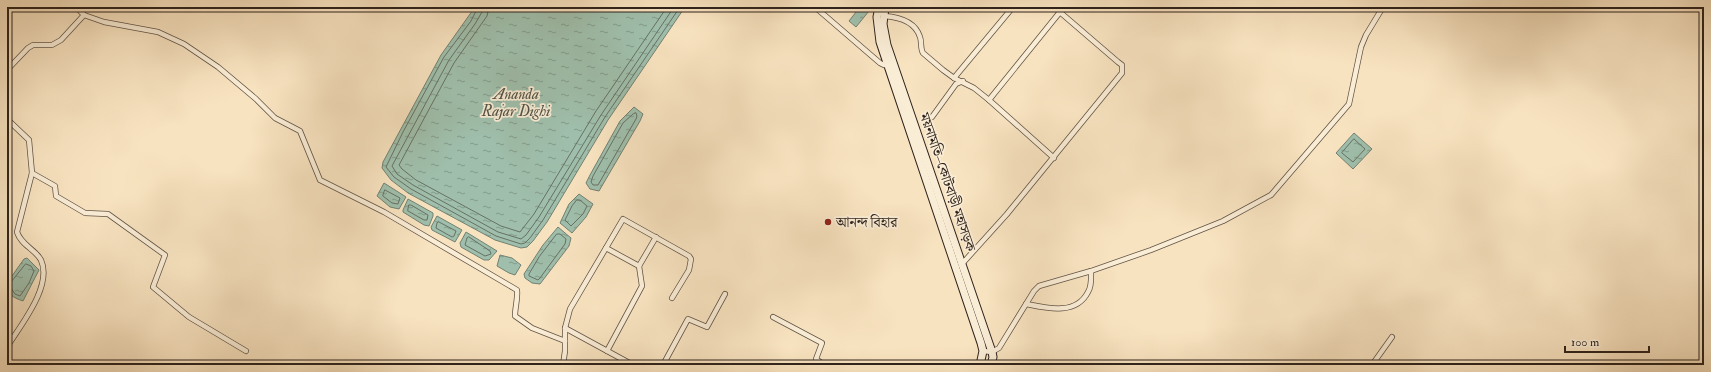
<svg xmlns="http://www.w3.org/2000/svg" width="1711" height="372" font-family="'IM FELL Double Pica','Noto Serif Bengali',serif">
<defs>
<pattern id="water-ripples" width="26" height="14" patternUnits="userSpaceOnUse"><rect width="26" height="14" fill="#9fbfac"/><path d="M2 4q2-2 4 0t4 0M15 11q2-2 4 0t4 0" fill="none" stroke="#829b8b"/></pattern>
</defs>
<rect width="100%" height="100%" fill="#f8e3c0"/>
<filter id="stains"><feTurbulence type="fractalNoise" baseFrequency=".005" numOctaves="4"/><feColorMatrix values="0 0 0 0 .2 0 0 0 0 .09 0 0 0 0 .02 0 0 0 .5 -.17"/></filter>
<radialGradient id="worn" r=".72"><stop offset=".6" stop-color="#630" stop-opacity="0"/><stop offset="1" stop-color="#630" stop-opacity=".3"/></radialGradient>
<g fill="url(#water-ripples)" stroke="#728172">
<polygon points="475,7 685,7 608,120 547,222 533,241 527,247 521,248 495,240 408,193 391,180 382,168 383,162 441,55"/>
<polygon points="860,7 864,7 869,11 856,27 849,21"/>
<polygon points="634,107 643,114 640,121 599,191 590,189 586,183 590,175 620,121"/>
<polygon points="1354,133 1372,149 1353,169 1336,153"/>
<polygon points="384,183 406,197 399,209 390,207 377,196"/>
<polygon points="579,194 593,204 586,217 572,233 560,223 569,204"/>
<polygon points="408,199 433,213 433,216 429,226 424,225 403,212 403,210"/>
<polygon points="437,216 462,230 455,242 432,230 431,227"/>
<polygon points="558,227 571,238 569,246 540,284 532,283 525,278 524,274 543,245"/>
<polygon points="466,232 497,251 489,260 484,260 461,247 460,243"/>
<polygon points="500,255 512,258 521,265 515,275 509,273 497,266"/>
<path d="M 27,258 L 39,270 L 23,301 C 12,297 8,295 7,283 L 24,259 Z"/>
</g>
<g fill="none" stroke-linecap="round" stroke-linejoin="round">
<g stroke="#667164" stroke-width="1">
<polyline points="478,7 471,21 444,57 403,132 386,167 394,177 411,189 496,236 521,244 525,243 530,238 543,220 605,117 680,7"/>
<polyline points="483,7 482,12 475,24 449,60 392,166 397,174 413,185 498,232 521,239 526,235 539,217 601,115 674,7"/>
<polyline points="489,7 487,16 454,63 399,165 402,169 416,180 501,226 520,232 534,214 596,111 667,7"/>
<polygon points="636,113 637,116 636,119 598,185 593,185 591,182 593,176 623,123 633,114"/>
<polygon points="1354,139 1365,149 1353,162 1342,153"/>
<polygon points="385,190 400,198 398,204 392,203 383,196"/>
<polygon points="577,200 580,200 587,206 583,214 571,226 565,220 572,206"/>
<polygon points="409,205 411,205 428,215 427,220 424,220 408,211"/>
<polygon points="439,222 456,231 454,236 452,237 436,228 437,223"/>
<polygon points="557,234 560,234 566,239 565,244 540,278 538,280 529,276 529,274 539,257"/>
<polygon points="469,237 490,251 491,254 485,256 465,245 467,238"/>
<polygon points="26,264 31,266 34,271 29,283 20,296 15,294 9,285"/>
</g>
<defs>
<g id="street">
<path d="M 76,7 L 84,15 L 104,22 L 158,32 L 184,44 L 218,67 L 256,99 L 275,118 L 300,131 L 320,180 L 384,212 L 517,290 C 518,299 515,307 515,316 L 532,328 L 565,341"/>
<polyline points="815,7 880,63 884,65 890,65"/>
<path d="M 884,16 C 899,17 915,21 920,37 C 922,42 920,48 923,53 L 943,70 L 954,78 L 974,88 L 989,100 L 1054,158"/>
<polyline points="7,70 28,48 33,45 52,45 61,40 84,15"/>
<polyline points="954,78 1013,7"/>
<polyline points="989,100 1060,12"/>
<polyline points="932,117 956,84 963,81"/>
<path d="M 7,119 L 29,140 L 32,173 L 17,232 C 21,245 35,249 41,260 C 53,286 20,326 7,347"/>
<polyline points="32,173 55,186 56,196 85,213 108,214 165,255 153,287 189,317 246,351"/>
<polyline points="606,248 639,266 656,237"/>
<polyline points="961,265 1007,214 1122,73 1122,65 1118,62 1054,7"/>
<path d="M 1026,304 C 1046,308 1076,316 1088,292 C 1092,286 1091,278 1091,271"/>
<polyline points="773,317 822,343 816,359 824,365"/>
<polyline points="565,328 633,365"/>
<polyline points="607,351 642,286 639,266"/>
<polyline points="983,351 992,352 999,348 1034,291 1039,286 1091,271 1151,250 1223,221 1271,195 1349,104 1361,47 1366,35 1383,7"/>
<polyline points="563,365 565,351 565,328 570,309 623,219 689,256 691,259 689,270 672,298"/>
<polyline points="663,365 688,319 707,327 725,294"/>
<polyline points="1372,365 1392,337"/>
</g>
<g id="secondary">
<polyline points="879,7 877,17 880,42 981,343 983,351 980,365"/>
<polyline points="885,7 883,24 887,45 992,352 993,357 991,365"/>
</g>
</defs>
<use href="#street" stroke="#605345" stroke-width="6"/>
<use href="#secondary" stroke="#2e231c" stroke-width="9"/>
<use href="#street" stroke="#faedd6" stroke-width="4.5"/>
<use href="#secondary" stroke="#faedd6" stroke-width="7"/>
</g>
<circle fill="#8f2418" stroke="#faedd6" stroke-width="1.5" cx="828" cy="222" r="4"/>
<g text-anchor="middle" stroke-width="3.5" stroke-linejoin="round" paint-order="stroke">
<g font-size="14" fill="#2e231c" stroke="#faedd6">
<text transform="translate(948 182) rotate(71)" y="5">ময়নামতি–কোটবাড়ী মহাসড়ক</text>
</g>
<g font-size="14" fill="#2e231c" stroke="#faedd6" text-anchor="start">
<text x="836" y="227">আনন্দ বিহার</text>
</g>
<g font-size="15" font-style="italic" fill="#505247" stroke="#faedd6">
<text x="516" y="99">Ananda<tspan x="516" dy="17">Rajar Dighi</tspan></text>
</g>
</g>
<rect width="1711" height="372" fill="none" stroke="#f8e3c0" stroke-width="24"/>
<rect x="8" y="8" width="1695" height="356" fill="none" stroke="#2e231c" stroke-width="2"/>
<rect x="12" y="12" width="1687" height="348" fill="none" stroke="#2e231c"/>
<path d="M1565 346v6h84v-6" fill="none" stroke="#2e231c" stroke-width="2"/>
<text x="1571" y="346" font-size="12" fill="#2e231c" stroke="#faedd6" stroke-width="3" paint-order="stroke">100 m</text>
<rect width="100%" height="100%" filter="url(#stains)"/>
<rect width="100%" height="100%" fill="url(#worn)"/>
</svg>
